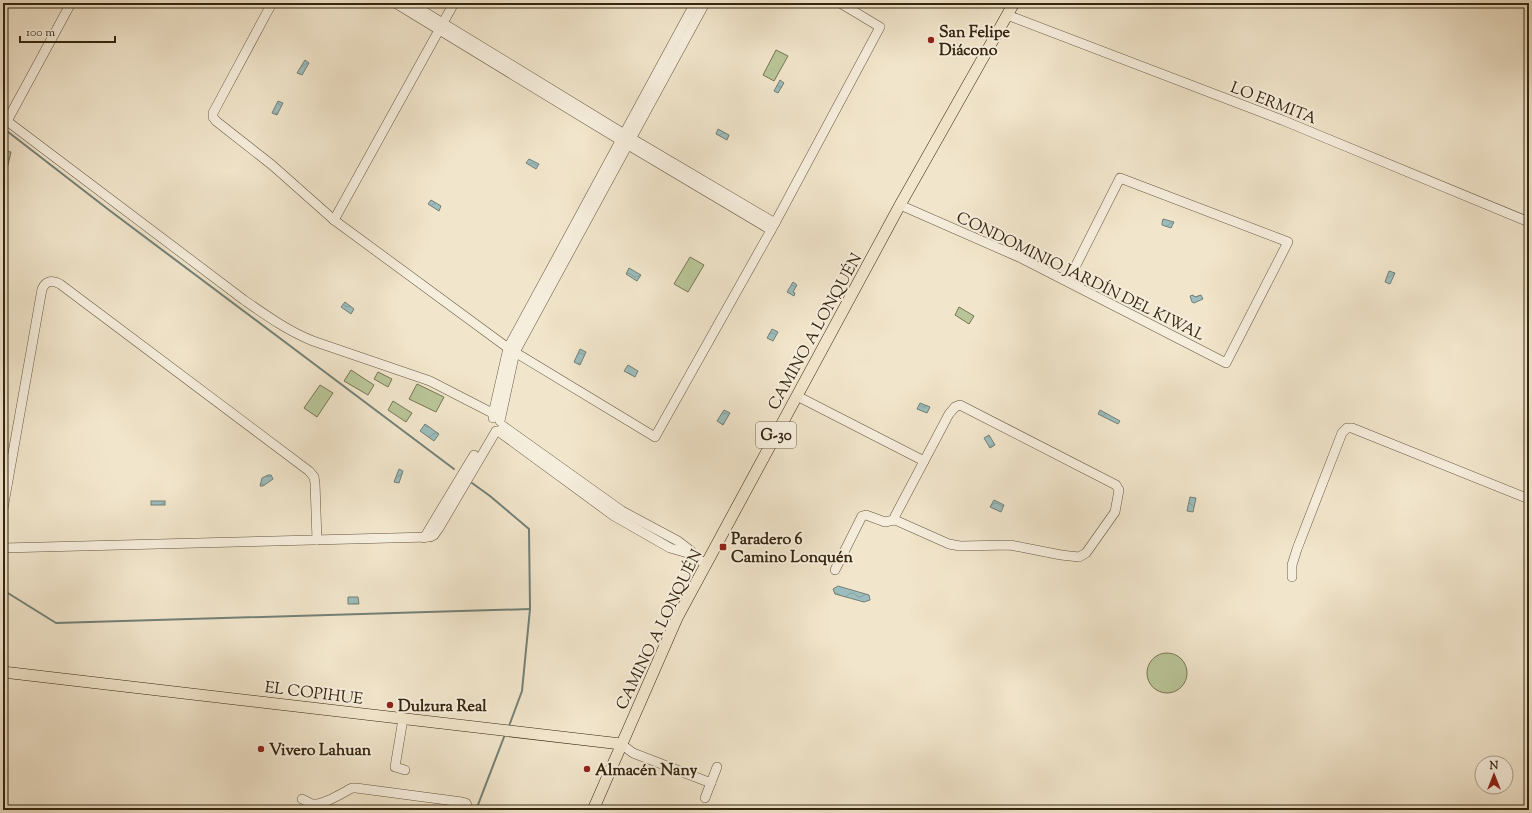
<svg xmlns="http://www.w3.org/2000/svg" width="1532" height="813" font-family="'Sorts Mill Goudy',serif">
<defs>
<pattern id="water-waves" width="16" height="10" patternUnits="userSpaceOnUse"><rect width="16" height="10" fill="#9cbdbd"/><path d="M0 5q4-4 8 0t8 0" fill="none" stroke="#87a2a1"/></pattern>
</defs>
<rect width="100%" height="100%" fill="#f1e5cb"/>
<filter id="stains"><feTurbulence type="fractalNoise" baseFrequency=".005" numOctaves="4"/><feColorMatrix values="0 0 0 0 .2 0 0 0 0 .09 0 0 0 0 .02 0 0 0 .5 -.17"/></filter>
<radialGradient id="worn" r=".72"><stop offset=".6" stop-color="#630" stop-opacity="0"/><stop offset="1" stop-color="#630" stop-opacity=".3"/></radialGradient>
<g fill="#b9c598" stroke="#777554">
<polygon points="776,50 788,56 774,81 763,75"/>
<polygon points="3,151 11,152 4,182 3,182"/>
<polygon points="690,257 704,265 688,292 674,284"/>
<polygon points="959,307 974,316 969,324 955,315"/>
<polygon points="351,370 374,385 368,395 344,381"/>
<polygon points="378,372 392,379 388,387 374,379"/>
<polygon points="417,384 444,397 436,412 409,399"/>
<polygon points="320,385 333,393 317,417 304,408"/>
<polygon points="393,401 412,413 406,422 388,410"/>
<circle cx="1167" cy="673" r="20"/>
</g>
<g fill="url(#water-waves)" stroke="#738077">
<polygon points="305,60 309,63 302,75 297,73"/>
<polygon points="780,80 784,83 778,93 774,91"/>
<polygon points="278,101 283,103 277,115 272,113"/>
<polygon points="718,129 729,135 727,140 716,134"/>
<polygon points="529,159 539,164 536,169 526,163"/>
<polygon points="431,200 441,206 439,211 428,204"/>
<polygon points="1163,219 1174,222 1171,228 1162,225 1162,223"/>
<polygon points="629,268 641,275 637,281 626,274"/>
<polygon points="1389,271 1395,273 1390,284 1385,282"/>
<polygon points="793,282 797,285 793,292 795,293 794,296 787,292"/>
<polygon points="1193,295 1195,297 1201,295 1203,299 1194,303 1192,302 1190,296"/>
<polygon points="345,302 354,309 351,314 341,307"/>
<polygon points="772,329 778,332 773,341 767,338"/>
<polygon points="580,349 586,352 580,365 574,362"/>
<polygon points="628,365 638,371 635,377 624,371"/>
<polygon points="920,403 930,407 927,413 917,409"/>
<polygon points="724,410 730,413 723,425 717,421"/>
<polygon points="1100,410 1120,421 1118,424 1098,414"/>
<polygon points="425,424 439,434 434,441 420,431"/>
<polygon points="989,435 995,445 990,448 984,438"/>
<polygon points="399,469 403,471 399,483 394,482"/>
<polygon points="268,475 271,475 273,479 263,486 260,486 262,478"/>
<polygon points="1190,497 1196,498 1193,512 1187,511"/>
<polygon points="994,500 1004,505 1001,512 990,507"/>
<rect x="151" y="501" width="14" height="4"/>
<polygon points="838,586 869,595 870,600 864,602 835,594 833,589"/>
<polygon points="348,597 358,597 359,604 348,604"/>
</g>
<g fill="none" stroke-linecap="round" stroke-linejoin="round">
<g stroke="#738077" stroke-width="2">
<polyline points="3,128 109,210 454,469"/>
<polyline points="472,483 490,496 529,529 530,609 522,691 509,726"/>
<polyline points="3,590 56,623 530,609"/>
<polyline points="476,810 504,737"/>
</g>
<defs>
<g id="minor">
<polyline points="272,3 213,113 213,117 216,121 272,165 334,220 508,348 655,437 775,223 880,27 840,3"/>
<polyline points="395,3 628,145 771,230"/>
<polyline points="410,3 631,138 775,223"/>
<polyline points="1007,15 1282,120 1529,222"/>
<path d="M 3,118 L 244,300 C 267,316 288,331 313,341 L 430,381 L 500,417"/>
<polyline points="7,121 71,3"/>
<polyline points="900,205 1021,258 1226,363 1288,242 1120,178 1068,281"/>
<polyline points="334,220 454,3"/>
<polyline points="797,396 924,461"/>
<polygon points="960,405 1116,485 1119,490 1115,512 1086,553 1079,557 1061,555 1010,545 960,546 949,544 895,520 895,516 949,414 955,407"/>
<polyline points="493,418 493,414 508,348 695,3"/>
<polyline points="500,421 515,352 705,3"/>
<polyline points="503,426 622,511 678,541 691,551"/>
<polyline points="498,431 614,516 670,548 691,554 706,564"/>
<path d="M 3,509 L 42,289 C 46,280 53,280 60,284 L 309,471 L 314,477 L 315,483 L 317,540"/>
<polyline points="424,538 474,455"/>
<polyline points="3,548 430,537 434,535 439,528 496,431"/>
<polyline points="835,570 862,516 866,515 885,522 894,520"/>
<polyline points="1292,577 1292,565 1297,549 1342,433 1347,428 1352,428 1529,499"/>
<polyline points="403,719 395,767 405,770"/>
<polyline points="621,744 633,753 711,783"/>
<polyline points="705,798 717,767"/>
<path d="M 302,799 C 305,800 310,804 313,804 C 324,805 342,793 352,788 L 356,788 L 462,802 L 466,803 L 469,810"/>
</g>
<g id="major">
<polyline points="3,672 621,744"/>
<polyline points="593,810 677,618 900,205 1014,3"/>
</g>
</defs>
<use href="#minor" stroke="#64553e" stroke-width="10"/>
<use href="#major" stroke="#35250f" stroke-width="12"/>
<use href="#minor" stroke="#f6eedd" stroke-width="9"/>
<use href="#major" stroke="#f1e5cb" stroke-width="11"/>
</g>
<g fill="#8f2418" stroke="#f6eedd" stroke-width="1.5">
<circle cx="931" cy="40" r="4"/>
<rect x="719" y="543" width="8" height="8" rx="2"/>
<circle cx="390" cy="705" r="4"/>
<circle cx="261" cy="749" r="4"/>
<circle cx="587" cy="769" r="4"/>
</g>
<g text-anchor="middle" stroke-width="4" stroke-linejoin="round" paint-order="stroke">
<rect fill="#f6eedd" stroke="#6f614d" stroke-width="1" x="756" y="422" width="40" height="26" rx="3"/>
<g font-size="15" font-weight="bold" fill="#35250f">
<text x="776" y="440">G-30</text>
</g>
<g font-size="16" font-weight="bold" fill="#35250f" stroke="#f6eedd" text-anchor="start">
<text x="939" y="37">San Felipe<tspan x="939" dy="18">Diácono</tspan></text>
<text x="731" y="544">Paradero 6<tspan x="731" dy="18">Camino Lonquén</tspan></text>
<text x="398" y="711">Dulzura Real</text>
<text x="269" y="755">Vivero Lahuan</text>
<text x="595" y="775">Almacén Nany</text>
</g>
<g font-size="16" fill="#35250f" stroke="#f6eedd">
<text transform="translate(1274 102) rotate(21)" y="6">LO ERMITA</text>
<text transform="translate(1081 275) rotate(26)" y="6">CONDOMINIO JARDÍN DEL KIWAL</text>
<text transform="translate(814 331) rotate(-61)" y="6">CAMINO A LONQUÉN</text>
<text transform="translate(658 629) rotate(-64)" y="6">CAMINO A LONQUÉN</text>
<text transform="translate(314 692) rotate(7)" y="6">EL COPIHUE</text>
</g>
</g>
<rect width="1532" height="813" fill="none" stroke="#f1e5cb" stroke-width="16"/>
<rect x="4" y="4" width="1524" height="805" fill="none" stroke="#35250f" stroke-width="2"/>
<rect x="8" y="8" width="1516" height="797" fill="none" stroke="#35250f"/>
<g transform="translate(1494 775)"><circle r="19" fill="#f6eedd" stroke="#a99e8b"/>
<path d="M0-3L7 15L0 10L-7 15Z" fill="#8f2418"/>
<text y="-6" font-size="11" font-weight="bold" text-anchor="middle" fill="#35250f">N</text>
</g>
<path d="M20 36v6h95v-6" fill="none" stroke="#35250f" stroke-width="2"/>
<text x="26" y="36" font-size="12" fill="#35250f" stroke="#f6eedd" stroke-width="3" paint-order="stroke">100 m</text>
<rect width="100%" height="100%" filter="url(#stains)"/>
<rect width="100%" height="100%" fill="url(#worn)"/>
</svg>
